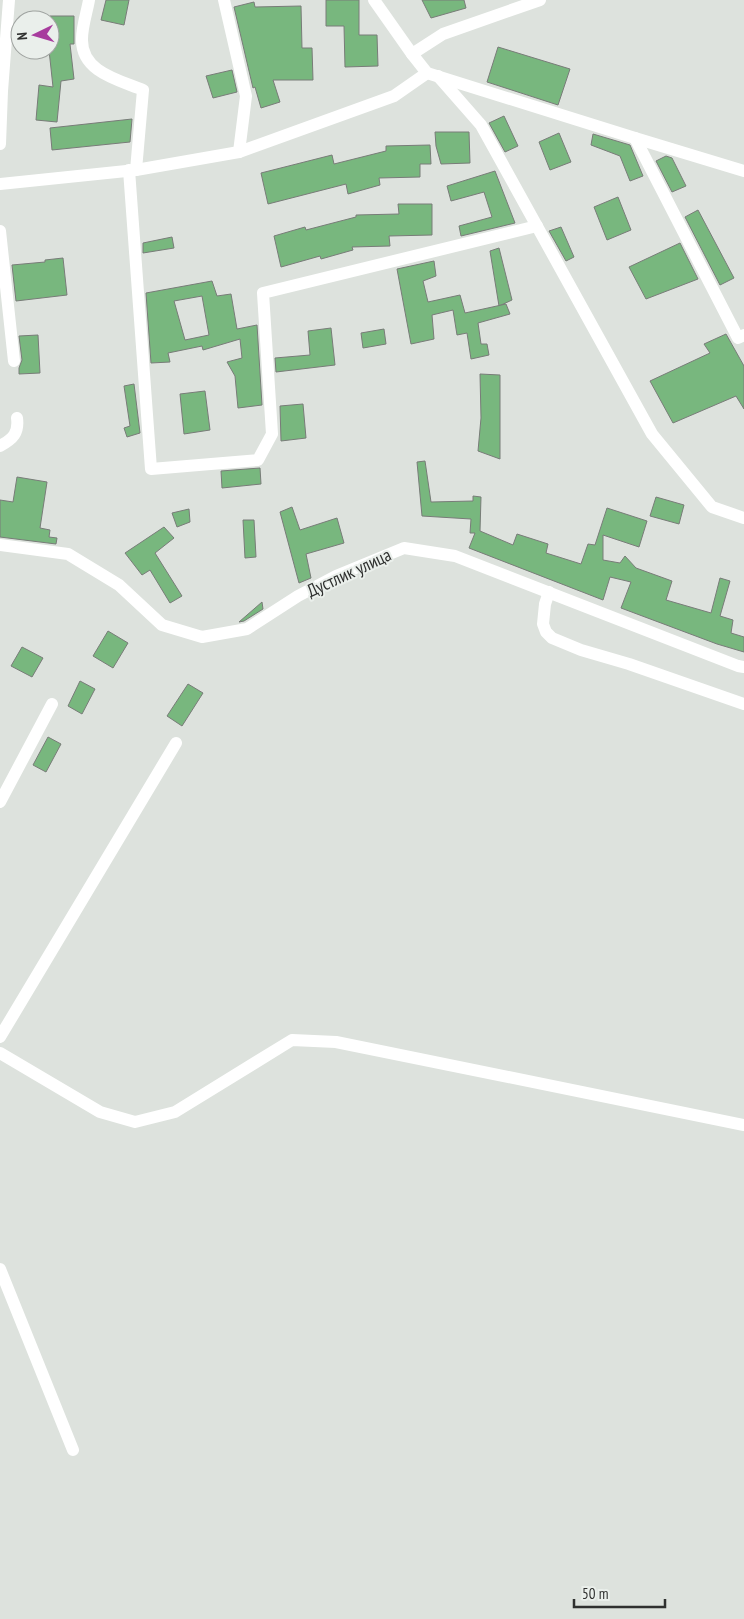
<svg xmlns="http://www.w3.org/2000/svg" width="744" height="1619" font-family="'PT Sans Narrow',sans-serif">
<rect width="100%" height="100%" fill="#dde2dd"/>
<g fill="#78b77e" stroke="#787c78" fill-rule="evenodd">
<polygon points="106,0 129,0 124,25 101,20"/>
<polygon points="326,0 359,0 359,35 377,35 378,66 345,67 344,26 326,26"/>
<polygon points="422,0 464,0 466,8 431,18"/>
<polygon points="254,2 255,7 301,6 302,48 312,48 313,80 273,80 280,102 261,108 255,87 253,88 234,7"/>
<polygon points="50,16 74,16 74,44 70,44 74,79 61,81 57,122 36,120 39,85 53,87 49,50"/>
<polygon points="498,47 570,69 558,105 487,82"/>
<polygon points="232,70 237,92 213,98 206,76"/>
<polygon points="504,116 518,146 505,152 489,123"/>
<polygon points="132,119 130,142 52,150 50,128"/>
<polygon points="435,132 469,132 470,163 441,164 436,146"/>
<polygon points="559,133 571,162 550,170 539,142"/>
<polygon points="593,134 630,145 643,176 630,181 620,156 591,145"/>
<polygon points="430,145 431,164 420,164 420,177 379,178 380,185 348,194 346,184 268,204 261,173 332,155 334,164 386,151 386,146"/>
<polygon points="666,156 672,158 686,186 672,192 656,161"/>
<polygon points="495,171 515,223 461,236 459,226 492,217 484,192 451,201 447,186"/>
<polygon points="618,197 631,230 607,240 594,207"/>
<polygon points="398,204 432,204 432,235 389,236 390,246 352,247 353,250 321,259 320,256 281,267 274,236 305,227 306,230 356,217 356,215 399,214"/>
<polygon points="698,210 734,278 720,285 685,217"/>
<polygon points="561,227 574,257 566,261 549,231"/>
<polygon points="172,237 174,248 143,253 143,243"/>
<polygon points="680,243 698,279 646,299 629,267"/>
<polygon points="499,248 512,300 499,306 490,251"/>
<polygon points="63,258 67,295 16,301 12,265 45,262 45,260"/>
<polygon points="434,261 436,276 423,281 428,302 460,295 465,313 506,304 510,314 478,323 481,344 487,344 489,355 471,359 467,333 457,335 453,310 432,315 434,339 411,344 397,269"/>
<path d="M 212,281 L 217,296 L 231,294 L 237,329 L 257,325 L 262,405 L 238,408 L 235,376 L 227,362 L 242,358 L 240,339 L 203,350 L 202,346 L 168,353 L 170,362 L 151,363 L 146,293 ZM 202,296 L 209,335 L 185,340 L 174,301 Z"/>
<polygon points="331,328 335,365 276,372 275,358 310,355 308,331"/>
<polygon points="384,329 386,344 363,348 361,333"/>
<polygon points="726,334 744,366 744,409 736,396 673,423 650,381 710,353 704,344"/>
<polygon points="38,335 40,373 19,374 19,368 22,360 19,336"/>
<polygon points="480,374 500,375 500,459 478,451 481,418"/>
<polygon points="134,384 140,433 127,437 124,428 130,426 124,386"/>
<polygon points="205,391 210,430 184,434 180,394"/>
<polygon points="303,404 306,438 281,441 280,406"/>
<polygon points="425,461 431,502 473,501 473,496 481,497 480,531 513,545 517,534 548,544 546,553 581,564 588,544 595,545 607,508 647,521 639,547 603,535 603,560 620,563 625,556 636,568 672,581 666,600 711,613 720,578 730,581 720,616 733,620 731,633 744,637 744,652 717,644 621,608 631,582 610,577 603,600 469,548 475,533 470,533 471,519 422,516 417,462"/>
<polygon points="260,468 261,484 222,488 221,471"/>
<polygon points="17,477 47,482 40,528 50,530 49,537 57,538 56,544 0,537 0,500 13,502"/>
<polygon points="656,497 684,505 679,524 650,516"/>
<polygon points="292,507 300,530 337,518 344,543 306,554 311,578 299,583 280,512"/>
<polygon points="189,509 190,522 177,527 172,513"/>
<polygon points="243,520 254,520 256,557 245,558"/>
<polygon points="164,527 174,538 155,553 182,596 170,603 150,570 142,575 125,553"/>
<polygon points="262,602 263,609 244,621 239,622"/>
<polygon points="108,631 128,643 113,668 93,656"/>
<polygon points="22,647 43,658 32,677 11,666"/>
<polygon points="80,681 95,689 82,714 68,706"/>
<polygon points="188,684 203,693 182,726 167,716"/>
<polygon points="48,737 61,744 46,772 33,765"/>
</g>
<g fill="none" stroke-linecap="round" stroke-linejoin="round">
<g stroke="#fff" stroke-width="12">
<path d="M 89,0 C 87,12 82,26 82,39 C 81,72 119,80 143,90 L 136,170"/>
<polyline points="224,0 246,96 239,152"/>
<polyline points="374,0 412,54"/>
<polyline points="540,0 443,34 412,54 427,73 635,138 744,171"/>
<polyline points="438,76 481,125 652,434 712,507 744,518"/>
<polyline points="635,138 738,338 744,335"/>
<polyline points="0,144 2,91 9,0"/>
<polyline points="129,170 151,469 258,460 272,434 263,293 537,226"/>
<polyline points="0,184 136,170 239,152 394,96 427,73"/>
<polyline points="0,231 14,361"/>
<path d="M 0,446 C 13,439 19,433 17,418"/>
<polyline points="0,545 68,554 119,585 162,625 202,637 247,629 298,596 336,576 404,548 455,556 738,666 744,667"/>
<polyline points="549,592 545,604 543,624 546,632 552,638 581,650 629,664 744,704"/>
<polyline points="0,802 52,704"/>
<polyline points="0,1037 176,743"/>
<polyline points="0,1053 100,1112 135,1122 175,1112 292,1040 336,1042 744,1125"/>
<polyline points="0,1269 73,1450"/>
</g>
</g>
<g text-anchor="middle" stroke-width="4" stroke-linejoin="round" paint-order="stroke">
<g font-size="18" fill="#2f302f" stroke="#eaefeb">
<text transform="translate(349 573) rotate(-25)" y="6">Дустлик улица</text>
</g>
</g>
<g transform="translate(35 35) rotate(265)"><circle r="24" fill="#eaefeb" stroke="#9fa3a0"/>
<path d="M0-4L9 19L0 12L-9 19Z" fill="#a73c9d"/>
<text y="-8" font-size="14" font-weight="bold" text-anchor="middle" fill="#2f302f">N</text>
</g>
<path d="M574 1599v8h91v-8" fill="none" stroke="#2f302f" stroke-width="2.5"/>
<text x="582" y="1599" font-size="15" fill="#2f302f" stroke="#eaefeb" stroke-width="4" paint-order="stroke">50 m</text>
</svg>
